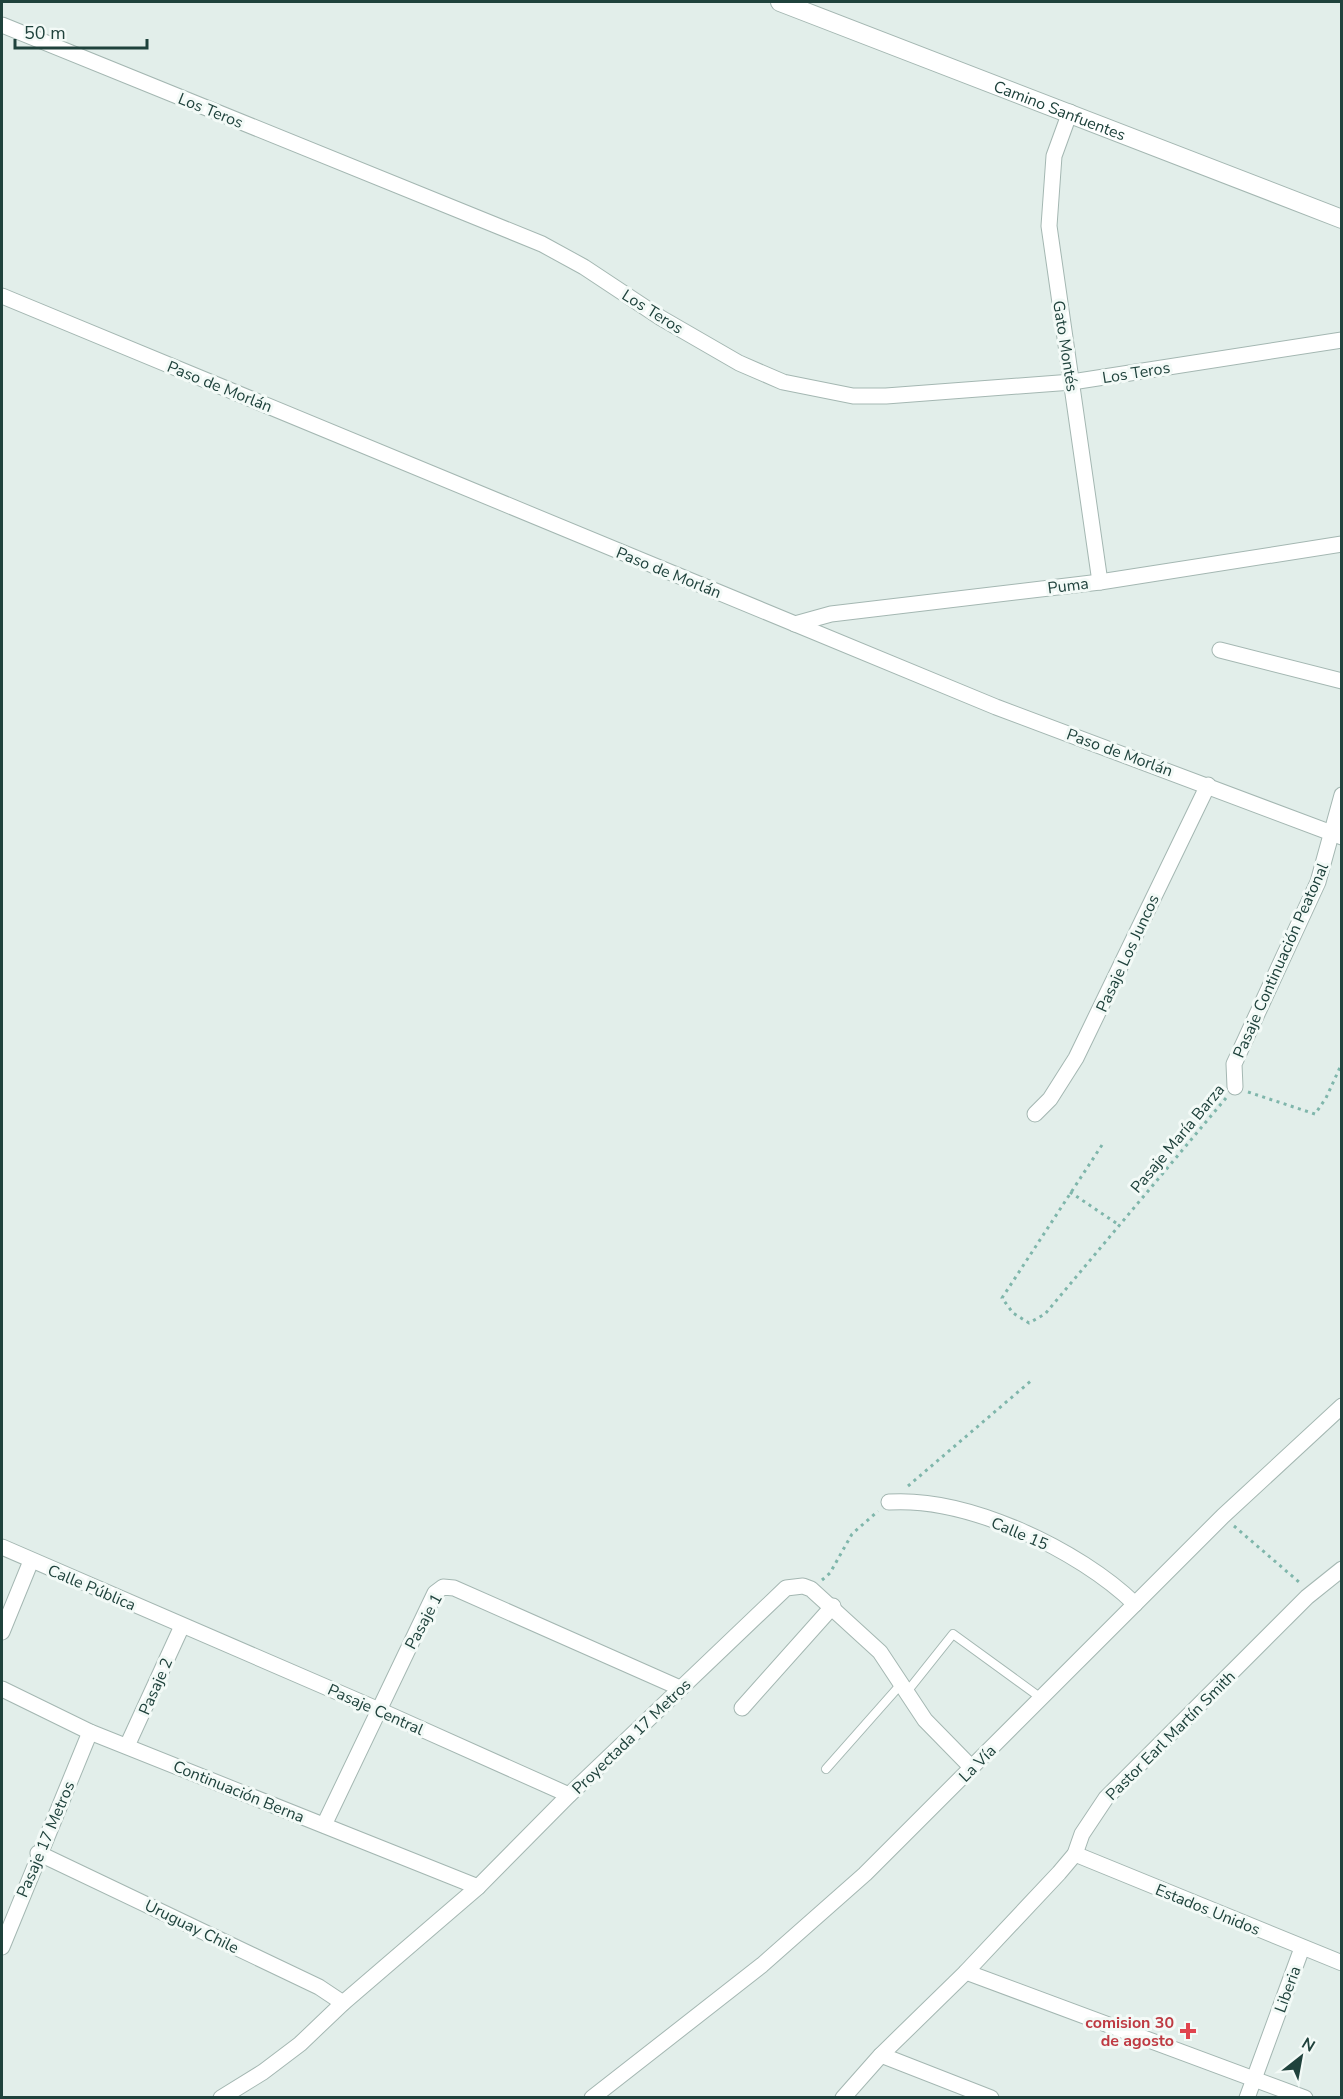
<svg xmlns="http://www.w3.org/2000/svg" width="1343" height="2099" font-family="'Nunito Sans',sans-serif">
<rect width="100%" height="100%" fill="#e2eeea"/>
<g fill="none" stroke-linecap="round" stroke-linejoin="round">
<defs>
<g id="service">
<polyline points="906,1693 953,1634 1041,1698"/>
<polyline points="826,1769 902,1683"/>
</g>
<g id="minor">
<polyline points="2,25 542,244 584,267 661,318 739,363 783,382 853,396 886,396 1072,382 1342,340"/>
<polyline points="1070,112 1054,156 1049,226 1100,582"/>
<polyline points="2,296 996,707 1342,837"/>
<polyline points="795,624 831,614 1100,582 1342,544"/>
<polyline points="1220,650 1342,681"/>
<polyline points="1235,1087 1234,1064 1318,882 1342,795"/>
<polyline points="1035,1114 1050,1099 1076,1058 1208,785"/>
<path d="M 889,1502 C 968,1497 1078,1549 1135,1604"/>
<polyline points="2,1547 379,1710 569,1795"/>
<polyline points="2,1632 31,1561"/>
<polyline points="2,1689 90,1732 478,1887"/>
<polyline points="742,1708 833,1606"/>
<polyline points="127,1746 182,1626"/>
<polyline points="324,1825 435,1593 443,1587 454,1588 680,1688"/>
<polyline points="38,1853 319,1987 343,2003"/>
<polyline points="1075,1854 1342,1963"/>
<polyline points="2,1947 90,1732"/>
<polyline points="966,1972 1305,2098"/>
<polyline points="881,2055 991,2098"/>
<polyline points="221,2098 263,2072 300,2044 343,2003 478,1887 569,1795 786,1588 803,1586 811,1589 880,1652 925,1720 972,1768"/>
<polyline points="592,2098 762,1965 865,1874 1223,1516 1342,1406"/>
<polyline points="843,2098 881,2055 966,1972 1059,1873 1075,1854 1082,1834 1106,1798 1307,1597 1342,1569"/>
<polyline points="1247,2098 1302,1948"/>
</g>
<g id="tertiary">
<path id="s1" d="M 780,2 L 1342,219"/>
</g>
</defs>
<use href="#service" stroke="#a4b7b2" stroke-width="10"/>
<use href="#minor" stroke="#a4b7b2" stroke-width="17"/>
<use href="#tertiary" stroke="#a4b7b2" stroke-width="20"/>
<g stroke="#7fb6ab" stroke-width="3" stroke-dasharray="3 4.5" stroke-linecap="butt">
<polyline points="1248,1092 1315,1114 1326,1098 1342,1063"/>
<polyline points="1102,1145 1002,1298 1013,1313 1029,1323 1045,1314 1226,1098"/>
<polyline points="1070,1192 1119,1225"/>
<polyline points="908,1486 1032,1380"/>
<polyline points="1234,1526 1299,1582"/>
<polyline points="822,1580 830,1573 852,1534 878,1511"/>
</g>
<use href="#service" stroke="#fff" stroke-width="8"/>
<use href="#minor" stroke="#fff" stroke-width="15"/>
<use href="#tertiary" stroke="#fff" stroke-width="18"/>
</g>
<path fill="#e0444e" stroke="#f3faf7" stroke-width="2" d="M1185 2022h6v6h6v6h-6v6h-6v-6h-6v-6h6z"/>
<g text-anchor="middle" stroke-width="6" stroke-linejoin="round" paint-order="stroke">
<g font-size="16" fill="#1f423c" stroke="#f3faf7">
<text dy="6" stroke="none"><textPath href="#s1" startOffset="300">Camino Sanfuentes</textPath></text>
<text transform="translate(211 110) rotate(22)" y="6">Los Teros</text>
<text transform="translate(653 311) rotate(32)" y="6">Los Teros</text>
<text transform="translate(1066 346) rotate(81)" y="6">Gato Montés</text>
<text transform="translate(1136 372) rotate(-9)" y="6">Los Teros</text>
<text transform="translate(220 386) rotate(22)" y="6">Paso de Morlán</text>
<text transform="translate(669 572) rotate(22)" y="6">Paso de Morlán</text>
<text transform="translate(1068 585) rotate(-7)" y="6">Puma</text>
<text transform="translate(1120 752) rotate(20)" y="6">Paso de Morlán</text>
<text transform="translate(1127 953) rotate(-65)" y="6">Pasaje Los Juncos</text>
<text transform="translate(1280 960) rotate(-66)" y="6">Pasaje Continuación Peatonal</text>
<text transform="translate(1177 1138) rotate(-50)" y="6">Pasaje María Barza</text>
<text transform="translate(1020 1533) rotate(23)" y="6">Calle 15</text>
<text transform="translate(92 1587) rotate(23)" y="6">Calle Pública</text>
<text transform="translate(423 1621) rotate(-62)" y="6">Pasaje 1</text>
<text transform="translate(155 1686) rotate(-66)" y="6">Pasaje 2</text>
<text transform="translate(376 1709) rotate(24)" y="6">Pasaje Central</text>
<text transform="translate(1170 1735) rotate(-45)" y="6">Pastor Earl Martín Smith</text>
<text transform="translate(631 1736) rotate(-44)" y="6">Proyectada 17 Metros</text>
<text transform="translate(977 1763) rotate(-45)" y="6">La Vía</text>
<text transform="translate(239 1791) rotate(22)" y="6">Continuación Berna</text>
<text transform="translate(45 1839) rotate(-67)" y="6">Pasaje 17 Metros</text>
<text transform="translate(1208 1909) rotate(22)" y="6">Estados Unidos</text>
<text transform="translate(192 1926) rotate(26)" y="6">Uruguay Chile</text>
<text transform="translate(1287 1989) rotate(-70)" y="6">Liberia</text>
</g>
<g font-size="16" font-weight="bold" fill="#be3a42" stroke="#f3faf7" text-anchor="end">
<text x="1174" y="2028">comision 30<tspan x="1174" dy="18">de agosto</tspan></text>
</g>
</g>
<rect width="1343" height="2099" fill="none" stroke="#1f423c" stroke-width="6"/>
<g transform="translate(1301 2057) rotate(31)" stroke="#f3faf7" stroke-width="4.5" paint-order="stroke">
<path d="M0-4.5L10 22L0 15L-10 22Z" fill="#1f423c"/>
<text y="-9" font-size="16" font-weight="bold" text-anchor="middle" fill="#1f423c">N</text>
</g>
<path d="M15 39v9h132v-9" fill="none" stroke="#1f423c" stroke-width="3"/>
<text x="24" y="39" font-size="18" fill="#1f423c" stroke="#f3faf7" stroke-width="4.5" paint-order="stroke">50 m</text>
</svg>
